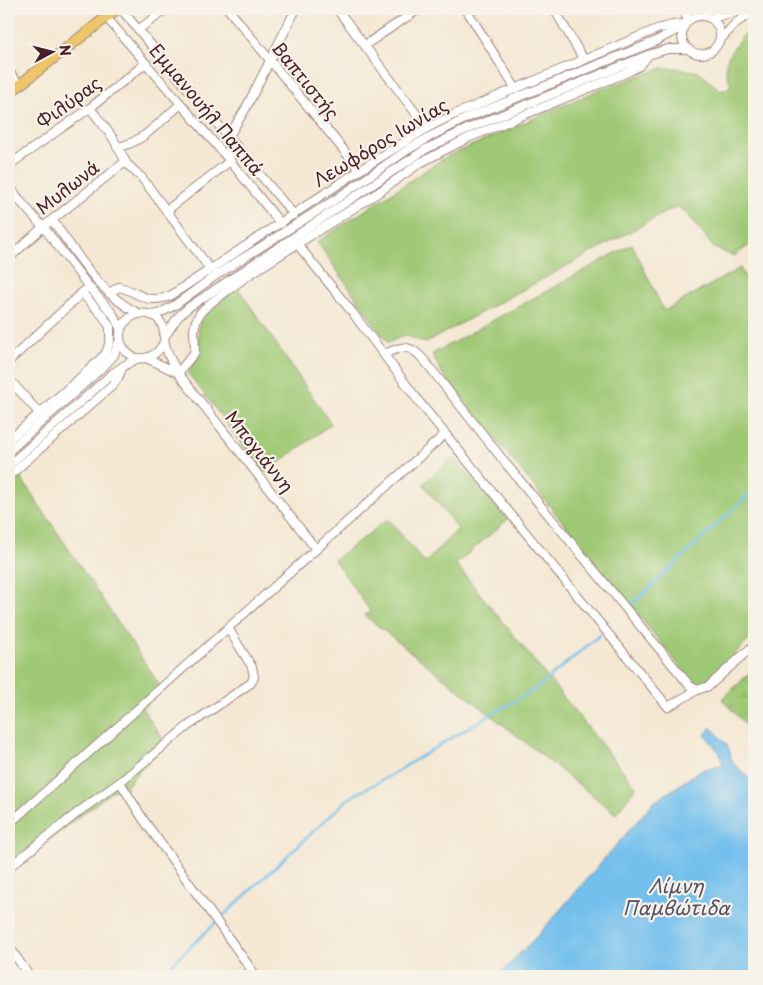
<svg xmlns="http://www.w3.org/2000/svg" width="763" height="985" font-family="'Playpen Sans',sans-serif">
<defs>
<pattern id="wetland-marsh" width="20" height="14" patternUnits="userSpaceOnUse" patternTransform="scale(1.25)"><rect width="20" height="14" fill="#9fc975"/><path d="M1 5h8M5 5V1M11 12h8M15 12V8" fill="none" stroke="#8aac65"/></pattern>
</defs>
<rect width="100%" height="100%" fill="#f7f3e8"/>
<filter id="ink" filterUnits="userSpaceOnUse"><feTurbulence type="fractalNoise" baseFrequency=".02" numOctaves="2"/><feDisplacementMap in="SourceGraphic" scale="10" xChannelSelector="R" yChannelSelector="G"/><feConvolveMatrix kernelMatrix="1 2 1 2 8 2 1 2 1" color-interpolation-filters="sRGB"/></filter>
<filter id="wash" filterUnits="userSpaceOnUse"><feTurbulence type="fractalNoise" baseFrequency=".0096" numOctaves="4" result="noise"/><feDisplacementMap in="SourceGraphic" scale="20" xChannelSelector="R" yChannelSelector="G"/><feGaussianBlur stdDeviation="1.12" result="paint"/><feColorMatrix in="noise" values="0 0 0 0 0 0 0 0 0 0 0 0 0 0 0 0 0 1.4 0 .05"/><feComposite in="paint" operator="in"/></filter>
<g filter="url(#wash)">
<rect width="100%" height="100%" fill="#f4e8d3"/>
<g fill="#9fc975" stroke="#747450">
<path d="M 754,24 L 754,242 L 734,256 L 714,248 L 689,216 L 677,206 L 425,343 L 405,335 L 388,343 L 317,242 L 446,157 L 596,91 L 662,68 L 676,68 L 699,72 L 721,91 L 731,86 C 729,80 726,73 726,66 C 725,55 746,31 754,24 Z"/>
<polygon points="632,244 664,311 740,268 754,294 754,316 747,321 754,335 754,635 711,678 701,684 691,680 441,372 432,354"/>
<polygon points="238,288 331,424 265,473 187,372 200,355 198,327 204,314"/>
<polygon points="453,457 508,519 456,564 636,787 616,814 364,615 371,612 334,560 388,519 425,563 458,529 423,484"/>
<polygon points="17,472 163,690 142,708 166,744 138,772 122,792 115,790 111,792 9,871 9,480"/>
</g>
<polygon fill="url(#wetland-marsh)" stroke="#747450" points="754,669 754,734 722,699"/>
<polygon fill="#73c0ed" stroke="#5e708c" points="711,727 727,745 730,752 731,759 736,766 754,783 754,976 498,976 540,933 653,803 701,770 713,767 723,766 720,753 705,735"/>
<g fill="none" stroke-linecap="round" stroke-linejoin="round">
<g stroke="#73c0ed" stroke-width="2.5">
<polyline points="631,605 754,490"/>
<polyline points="159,976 349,798 386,778 471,726 536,689 601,634"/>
</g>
</g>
</g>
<g filter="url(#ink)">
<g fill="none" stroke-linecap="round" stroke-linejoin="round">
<defs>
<g id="minor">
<polyline points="121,9 294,215"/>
<polyline points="228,9 360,170"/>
<polyline points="337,9 427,128"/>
<polyline points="466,9 516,89"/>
<polyline points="554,9 584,60"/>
<polyline points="685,9 687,21"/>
<circle cx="701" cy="35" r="19"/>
<polyline points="106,17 230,161 281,224"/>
<polyline points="711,18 727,14 739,9"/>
<polyline points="139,29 167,9"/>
<polyline points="720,40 737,22 754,12"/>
<polyline points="365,45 419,9"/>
<polyline points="9,71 19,85"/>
<polyline points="90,108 113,138 127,164 142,178 210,269"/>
<path d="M 117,147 C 142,144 162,119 181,104"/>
<polyline points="9,165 90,108 146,63"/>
<polyline points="9,185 21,202 48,233 89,287 113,314 121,330"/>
<polyline points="166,211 230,161 229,136 246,108 296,9"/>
<path d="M 52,220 C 77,253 100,295 138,313"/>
<polyline points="298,245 352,312 420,403 668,707 697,690"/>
<polyline points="9,258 43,227 125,162"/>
<path d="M 109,293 L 119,287 C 140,292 144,305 170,296 L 360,170 L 427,128 L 453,115 L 657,29 L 673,25 L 685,24"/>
<polyline points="151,315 158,314 175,305 215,276 333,201 409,149 433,135 469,117 654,42 684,26"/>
<polyline points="165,336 178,317 189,307 426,149 467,129 648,55 668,49 688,49"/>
<path d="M 164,342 C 157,358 136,366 124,349 C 109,327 138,302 158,319 C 166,327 163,335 165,344 C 167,355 173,364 178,373 L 316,549"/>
<path d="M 384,354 C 403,346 409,343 424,360 L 507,465 L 690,686 L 697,690 L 709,686 L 754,645"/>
<polyline points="146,358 176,372"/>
<polyline points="9,361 84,291"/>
<polyline points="178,373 195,352 194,330 196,321 200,313 208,305 250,274 379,192 420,163 468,138 628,72 639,66 647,57"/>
<polyline points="9,379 39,413"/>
<polyline points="9,440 91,368 106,353 110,341 110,327 103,316 82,293"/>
<polyline points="9,451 105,365 114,355 120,339"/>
<polyline points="9,465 113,373 132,361 139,358"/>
<polyline points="9,476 113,385 118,378 123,366"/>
<polyline points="120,782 143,819 256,976"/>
<polyline points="9,824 445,434"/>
<polyline points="9,867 81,810 120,782 188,726 251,683 254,677 252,667 228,628"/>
<polyline points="9,946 29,976"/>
</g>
<polyline id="major" points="9,93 117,9"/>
</defs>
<use href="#minor" stroke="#9f847f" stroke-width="10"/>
<use href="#major" stroke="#9f847f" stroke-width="12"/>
<use href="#minor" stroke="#fff" stroke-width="8"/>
<use href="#major" stroke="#ecc669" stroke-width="10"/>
</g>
</g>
<g text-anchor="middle" stroke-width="4.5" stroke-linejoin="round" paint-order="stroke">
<g font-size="18" fill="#4a1f2b" stroke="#f7f3e8">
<text transform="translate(305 81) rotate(51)" y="6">Βαπτιστής</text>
<text transform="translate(69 103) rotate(-36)" y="6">Φιλύρας</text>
<text transform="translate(206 110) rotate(50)" y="6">Εμμανουήλ Παππά</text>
<text transform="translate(381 143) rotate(-31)" y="6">Λεωφόρος Ιωνίας</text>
<text transform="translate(68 188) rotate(-38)" y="6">Μυλωνά</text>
<text transform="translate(259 452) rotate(52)" y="6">Μπογιάννη</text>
</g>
<g font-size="19" font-style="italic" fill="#564f65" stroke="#f7f3e8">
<text x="676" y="893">Λίμνη<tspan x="676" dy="22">Παμβώτιδα</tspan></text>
</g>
</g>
<rect width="763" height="985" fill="none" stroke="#f7f3e8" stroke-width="30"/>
<g transform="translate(52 52) rotate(83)" stroke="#f7f3e8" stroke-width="4" paint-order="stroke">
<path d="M0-4L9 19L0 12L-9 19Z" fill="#4a1f2b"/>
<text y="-8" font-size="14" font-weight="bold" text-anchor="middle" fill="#4a1f2b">N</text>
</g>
</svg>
